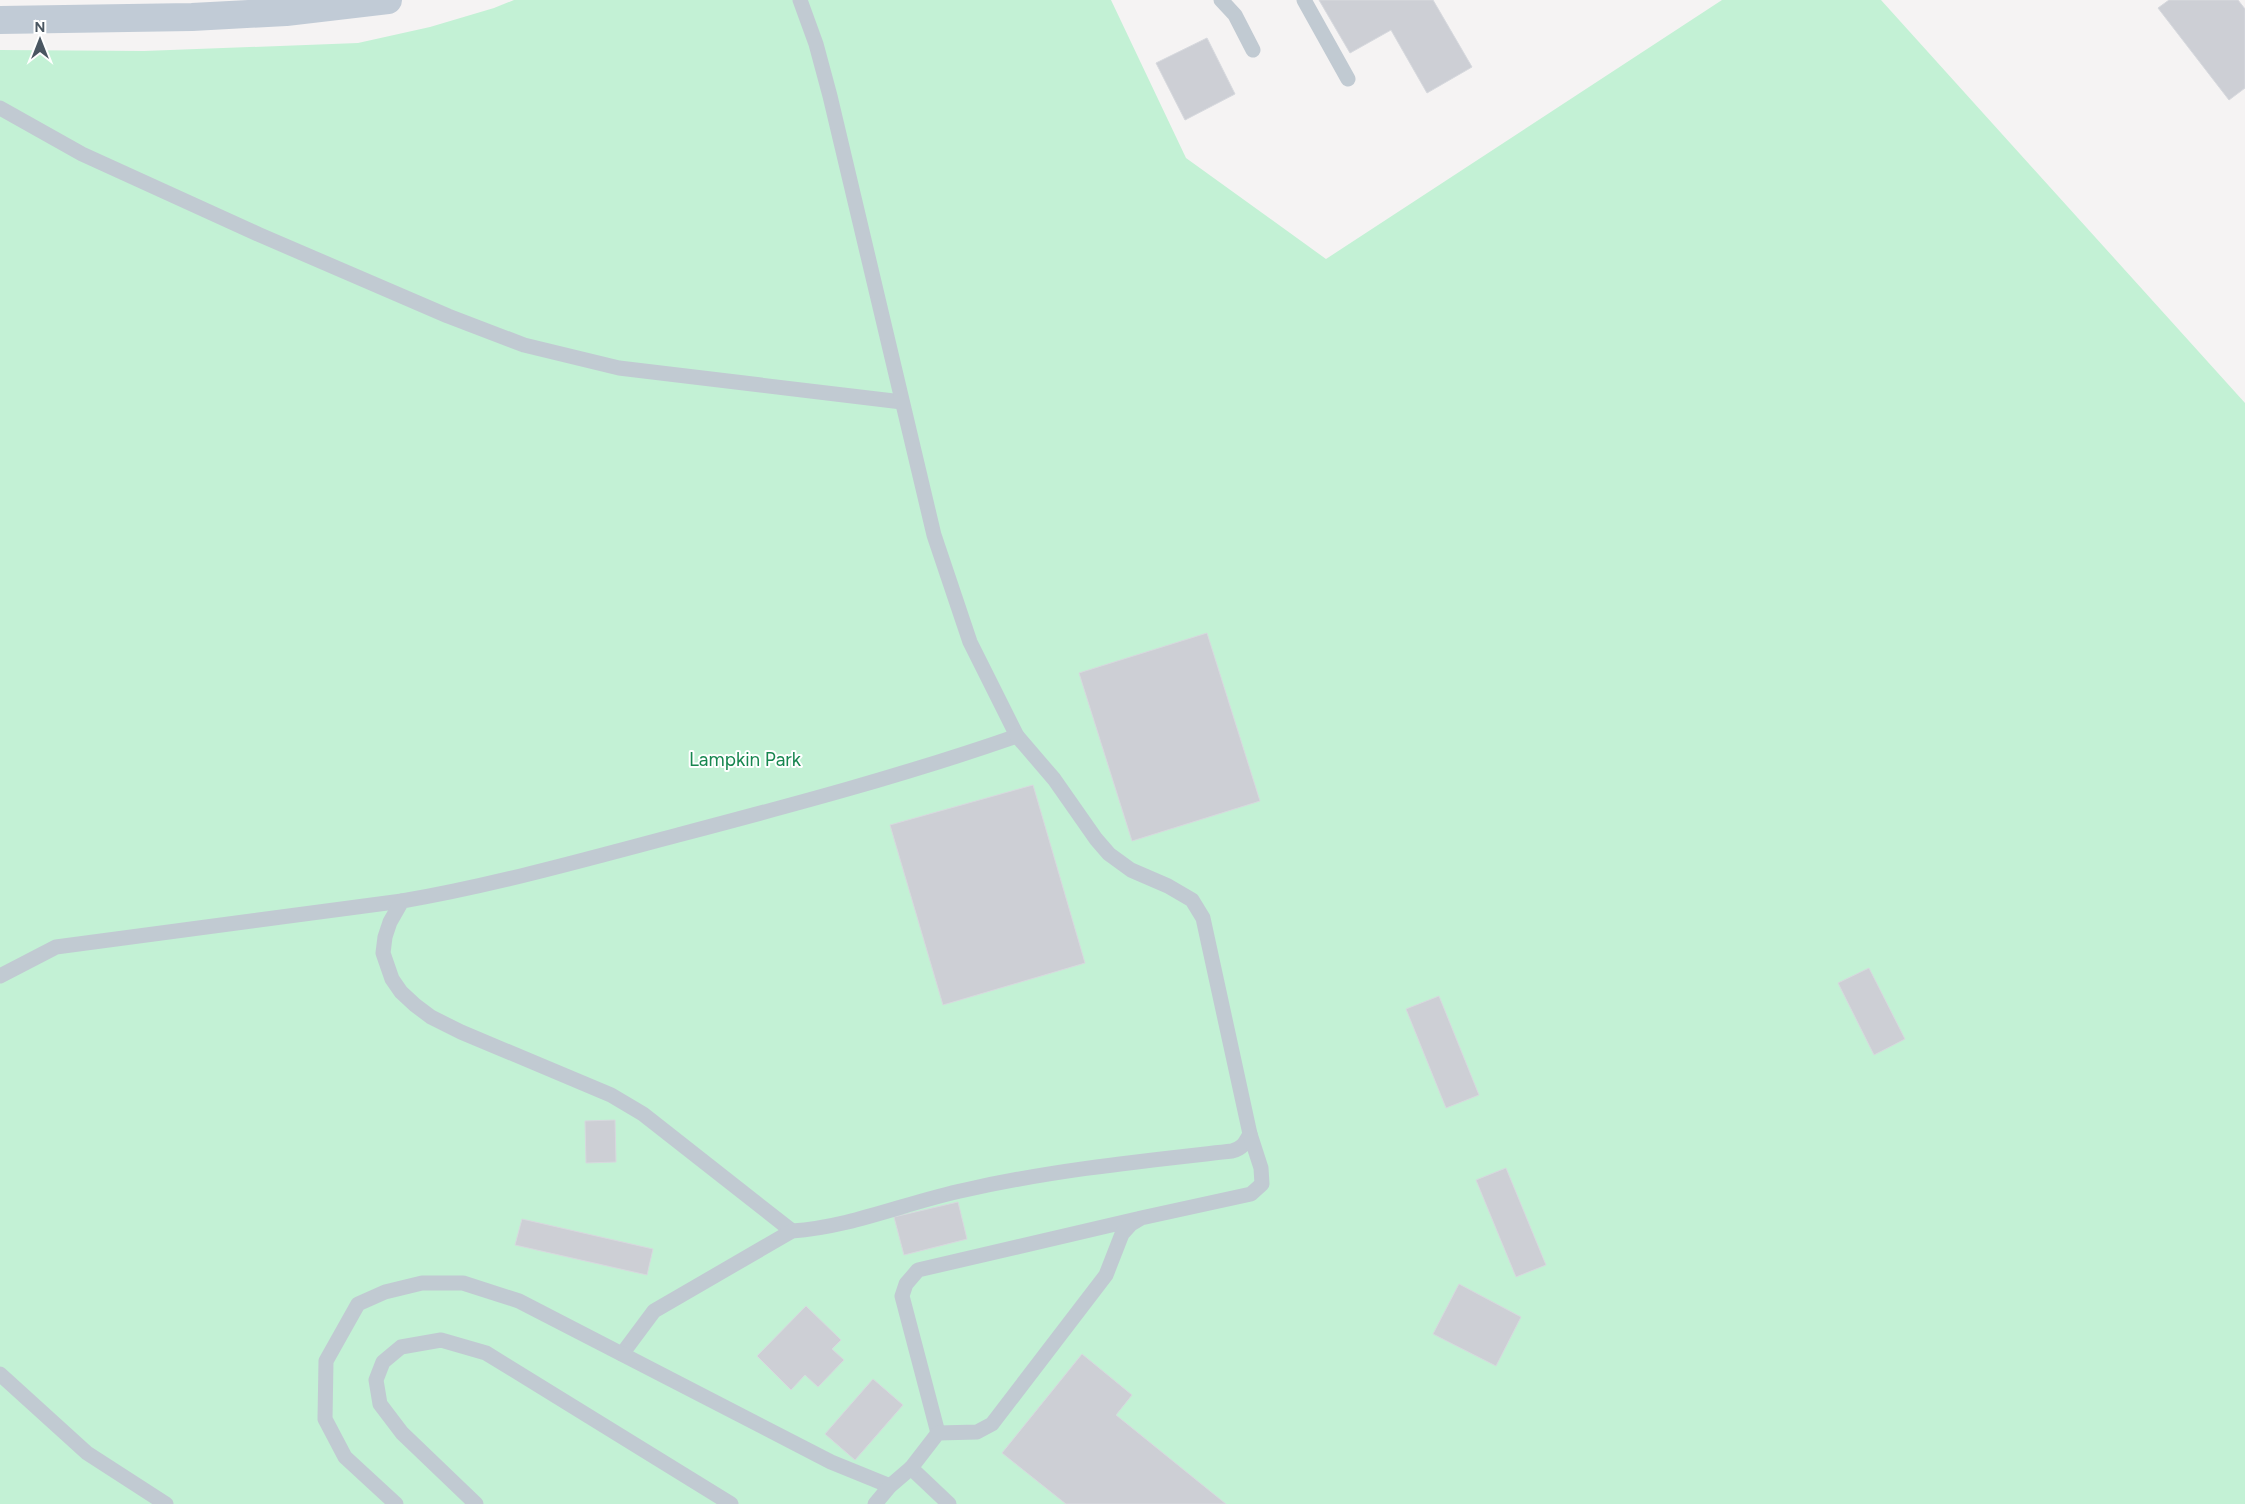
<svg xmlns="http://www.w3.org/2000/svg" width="2245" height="1504" font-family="Figtree,sans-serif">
<rect width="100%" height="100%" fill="#f5f3f3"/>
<polygon fill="#c3f1d5" points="514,0 1111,0 1186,158 1326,259 1722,0 1881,0 2245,403 2245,1504 0,1504 0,50 144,51 358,43 430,27 494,8"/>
<g fill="#cdcfd5" stroke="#d7d9de">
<polygon points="1319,0 1433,0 1472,67 1427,93 1391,30 1350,53"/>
<polygon points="2169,0 2238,0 2245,9 2245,88 2229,100 2158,8"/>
<polygon points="1207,38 1235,94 1185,120 1156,63"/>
<polygon points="1207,633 1260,801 1132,841 1079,673"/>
<polygon points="1033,785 1085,963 943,1005 890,825"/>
<polygon points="1869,968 1905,1039 1874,1055 1838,983"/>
<polygon points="1439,996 1479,1095 1446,1108 1406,1009"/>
<polygon points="615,1120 616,1162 586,1163 585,1121"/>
<polygon points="1506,1168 1546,1265 1516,1277 1476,1180"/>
<polygon points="958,1202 967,1239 904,1255 894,1217"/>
<polygon points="522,1219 653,1249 647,1275 515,1245"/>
<polygon points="1459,1284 1521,1317 1496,1366 1433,1334"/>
<polygon points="806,1306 841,1340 832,1349 844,1360 818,1387 805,1375 791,1390 757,1356"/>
<polygon points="1082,1354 1132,1395 1116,1415 1226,1504 1066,1504 1002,1453"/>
<polygon points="873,1379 903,1405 855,1460 825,1434"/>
</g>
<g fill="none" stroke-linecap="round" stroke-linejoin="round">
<g stroke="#c1cad2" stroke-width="15">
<polyline points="1221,0 1235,15 1253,50"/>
<polyline points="1304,0 1348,79"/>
<polyline points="0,108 82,154 260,235 448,316 524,345 619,368 902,402"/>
<polyline points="0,976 56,947 402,901"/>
<path d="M 792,1231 L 643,1114 L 611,1095 L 461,1032 L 431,1017 L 415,1005 L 401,992 L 392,979 L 383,953 L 385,937 L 390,922 L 402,901 C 495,885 587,859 678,835 C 792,805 905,775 1017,736 L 970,642 L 934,535 L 830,96 L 816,44 L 800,0"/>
<path d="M 622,1354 L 654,1311 L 792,1231 C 852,1227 907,1202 965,1190 C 1053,1170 1143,1161 1232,1151 C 1243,1148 1245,1143 1250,1134 L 1203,918 L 1192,900 L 1168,886 L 1131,870 L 1109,854 L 1096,839 L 1054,779 L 1017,736"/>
<polyline points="0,1374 87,1453 166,1504"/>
<polyline points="938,1433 902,1296 906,1284 918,1270 1137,1219"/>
<polyline points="911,1468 949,1504"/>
<polyline points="396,1504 345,1457 325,1419 326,1361 358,1304 385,1292 422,1283 463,1283 519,1301 831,1462 890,1486"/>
<polyline points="476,1504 402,1433 380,1404 376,1380 383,1362 401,1347 441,1340 486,1353 731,1504"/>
<polyline points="875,1504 890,1486 911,1468 938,1433 977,1432 992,1424 1106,1275 1122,1234 1131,1224 1141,1218 1251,1194 1262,1184 1261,1168 1250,1134"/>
</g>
<polyline stroke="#c1cbd6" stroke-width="28" points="0,20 192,17 286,12 388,0"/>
</g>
<g text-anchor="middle" stroke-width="4" stroke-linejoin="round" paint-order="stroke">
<g font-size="19" fill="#17864f" stroke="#fff">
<text x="745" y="766">Lampkin Park</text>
</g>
</g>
<g transform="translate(40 40)" stroke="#ffffff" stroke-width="4" paint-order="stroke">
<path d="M0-4L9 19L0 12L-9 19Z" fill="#4a5661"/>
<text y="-8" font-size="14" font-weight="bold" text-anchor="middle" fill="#4a5661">N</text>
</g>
</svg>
